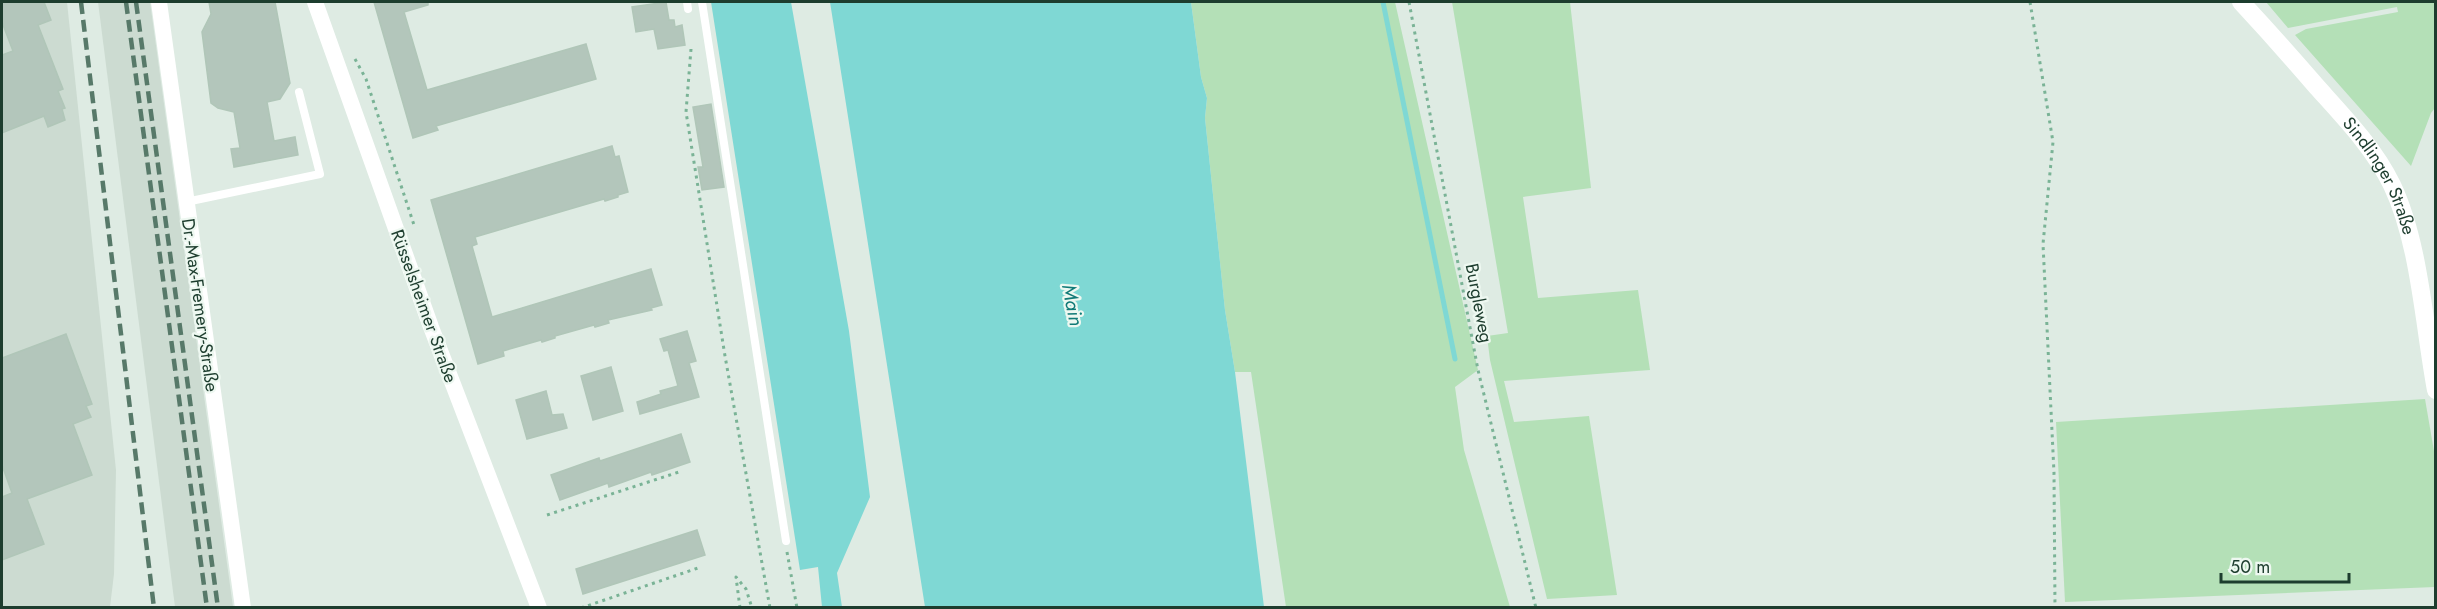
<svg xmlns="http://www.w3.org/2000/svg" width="2437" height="609" font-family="Jost,sans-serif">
<rect width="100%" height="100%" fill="#deebe3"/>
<g fill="#ccdbd1">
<polygon points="2,2 67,2 116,470 114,574 110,607 2,607"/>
<polygon points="98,2 150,2 233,607 175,607"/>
</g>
<g fill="#b4e0b7">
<polygon points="1191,2 1395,2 1478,370 1455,387 1464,450 1510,607 1286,607 1251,372 1235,372 1225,310 1205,118 1207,98 1201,77"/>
<polygon points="1452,2 1570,2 1591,188 1523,197 1538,298 1638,290 1650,370 1504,381 1514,422 1589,416 1617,595 1547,599 1490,360 1487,336 1508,333"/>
<polygon points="2266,2 2435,2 2435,108 2431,113 2411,166 2295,35 2306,29 2398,12 2397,7 2288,28"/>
<polygon points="2425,399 2435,457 2435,587 2065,602 2056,422"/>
</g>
<g fill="#7fd8d4">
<polygon points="711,2 791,2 849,331 870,497 837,573 842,607 822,607 818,567 800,570"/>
<polygon points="830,2 1191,2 1201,77 1207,98 1205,118 1225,310 1235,372 1264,607 925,607"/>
</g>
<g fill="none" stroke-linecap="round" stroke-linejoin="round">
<polyline stroke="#7fd8d4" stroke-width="5" points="1383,2 1455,359"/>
</g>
<g fill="#b3c6bb" stroke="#b0c6b8" stroke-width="1.5">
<polygon points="2,2 44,2 51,20 38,25 63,89 58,91 65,108 62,109 65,120 48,127 44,116 2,133 2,55 13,51 2,22"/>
<polygon points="209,2 275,2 290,83 280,99 267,102 274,141 295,137 298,155 234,167 231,149 240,148 234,112 218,108 211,103 202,32 211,14"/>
<polygon points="374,2 428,2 428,5 404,12 427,90 586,44 596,79 436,126 438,130 413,138"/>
<polygon points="666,2 669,20 674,20 675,27 682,25 685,45 658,49 654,29 636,32 632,7"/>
<polygon points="711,104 724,187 702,190 698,167 703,167 693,107"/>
<polygon points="612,146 615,157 619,156 628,192 618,195 618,197 605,201 604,199 475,237 477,244 472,246 492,317 651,269 662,305 651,308 652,310 608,320 609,323 595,327 594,325 555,336 555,338 542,342 541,340 503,351 504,356 478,364 431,200"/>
<polygon points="687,331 696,361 689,363 699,397 640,414 637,402 661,394 660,391 678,386 668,350 664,351 660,339"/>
<polygon points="66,334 92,404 86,406 91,417 73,424 92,475 27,499 44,544 2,560 2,497 12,493 2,465 2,358"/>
<polygon points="611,367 623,411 593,420 581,376"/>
<polygon points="546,391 552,415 563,414 567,428 527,439 516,400"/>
<polygon points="681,434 690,462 652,475 651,472 609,487 608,483 560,500 551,475 599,458 600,461"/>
<polygon points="697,530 705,555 583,594 576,569"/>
</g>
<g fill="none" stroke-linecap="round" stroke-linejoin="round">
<g stroke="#7ab396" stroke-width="3" stroke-dasharray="3 4.5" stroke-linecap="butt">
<polyline points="1409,2 1478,370 1536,608"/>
<polyline points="2030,2 2053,142 2043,244 2054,473 2055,608"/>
<polyline points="691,49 686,112 725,356 770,608"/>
<polyline points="355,59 366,79 414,225"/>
<polyline points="547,515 682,471"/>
<polyline points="787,552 797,608"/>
<polyline points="581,608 698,568"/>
<polyline points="740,608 736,577 746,589 752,608"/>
</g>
<g stroke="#fff" stroke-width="8">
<polyline points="687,2 688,9"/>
<polyline points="702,2 786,541"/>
<polyline points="186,202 320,174 299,92"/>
</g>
<g stroke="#fff" stroke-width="16">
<polyline points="159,2 243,608"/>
<polyline points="315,2 431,327 539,608"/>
</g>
<path stroke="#fff" stroke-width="18" id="s1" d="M 2241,2 C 2267,30 2292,58 2317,87 C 2344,117 2374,148 2392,185 C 2420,244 2424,326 2436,390"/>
<g stroke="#577969" stroke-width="4.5" stroke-dasharray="12 6" stroke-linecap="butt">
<polyline points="81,2 154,608"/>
<polyline points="126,2 207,608"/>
<polyline points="136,2 218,608"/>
</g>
</g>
<g text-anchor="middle" stroke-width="4.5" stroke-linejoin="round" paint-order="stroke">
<g font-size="18" fill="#1d3d2e" stroke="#eef8f1">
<text dy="6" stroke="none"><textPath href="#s1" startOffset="224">Sindlinger Straße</textPath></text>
<text transform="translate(1479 303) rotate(79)" y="6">Burgleweg</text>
<text transform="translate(200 305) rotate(82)" y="6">Dr.-Max-Fremery-Straße</text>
<text transform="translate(424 306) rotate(70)" y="6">Rüsselsheimer Straße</text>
</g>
<g font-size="20" font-style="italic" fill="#117a77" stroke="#eef8f1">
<text transform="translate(1073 305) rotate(79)" y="7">Main</text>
</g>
</g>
<rect width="2437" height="609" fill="none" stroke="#1d3d2e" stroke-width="6"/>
<path d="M2221 573v9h128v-9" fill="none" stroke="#1d3d2e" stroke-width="3"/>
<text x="2230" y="573" font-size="18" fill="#1d3d2e" stroke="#eef8f1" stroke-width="4.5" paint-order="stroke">50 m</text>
</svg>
